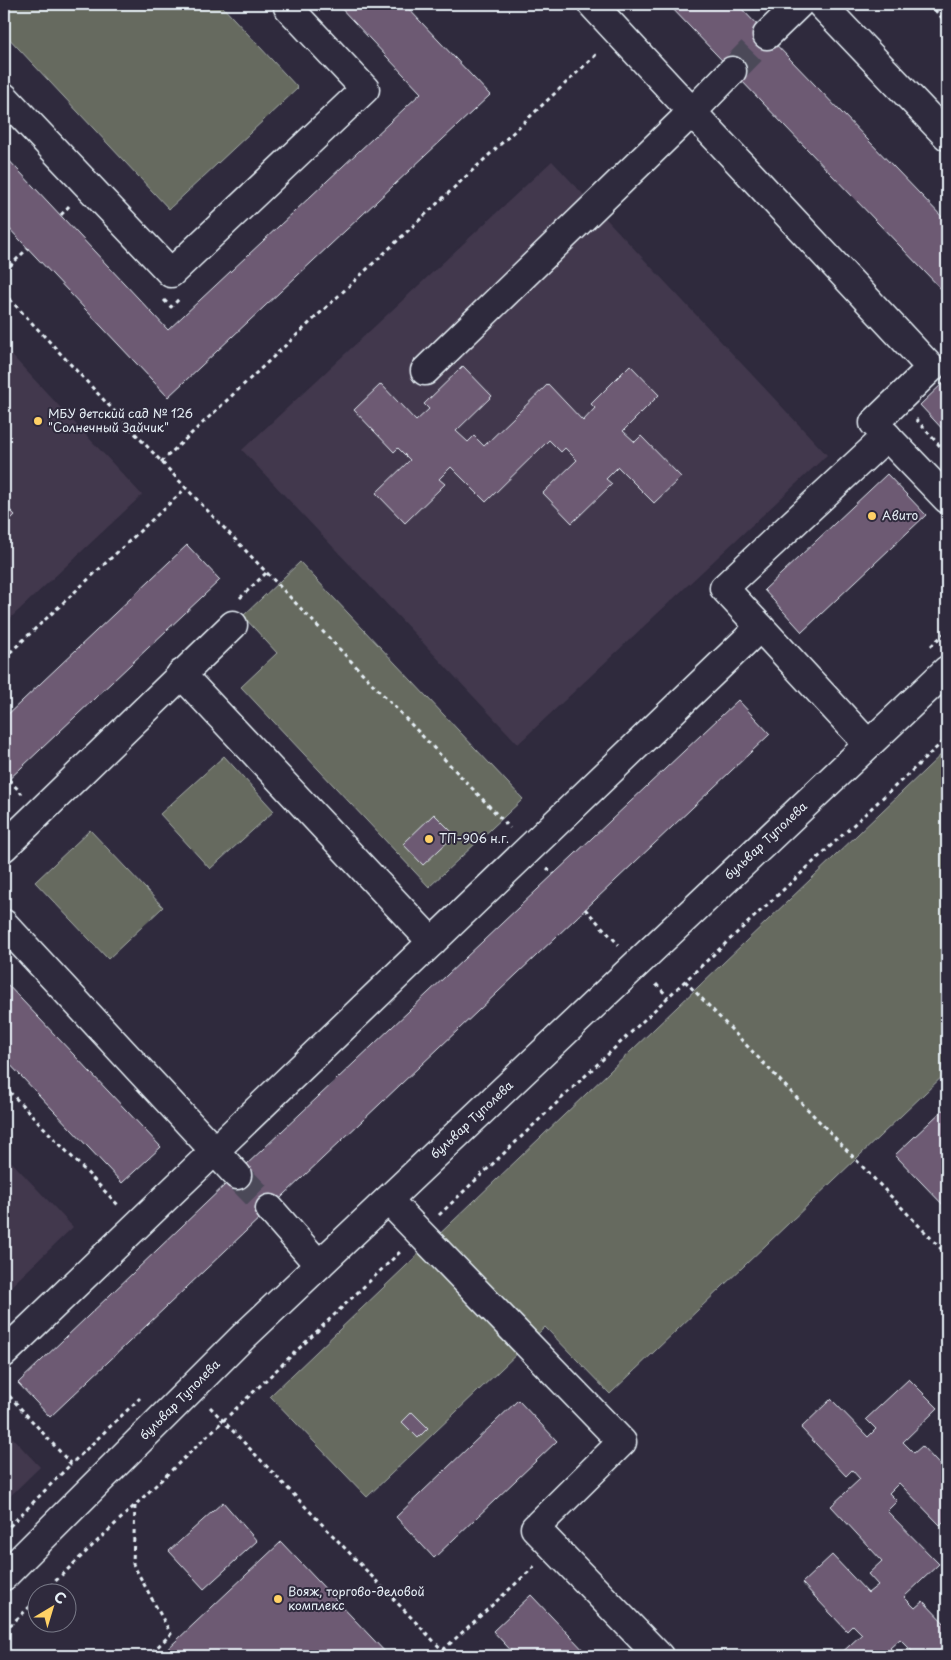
<svg xmlns="http://www.w3.org/2000/svg" width="951" height="1660" font-family="'Playpen Sans',sans-serif">
<rect width="100%" height="100%" fill="#2f2a3d"/>
<filter id="ink" filterUnits="userSpaceOnUse"><feTurbulence type="fractalNoise" baseFrequency=".02" numOctaves="2"/><feDisplacementMap in="SourceGraphic" scale="10" xChannelSelector="R" yChannelSelector="G"/><feConvolveMatrix kernelMatrix="1 2 1 2 8 2 1 2 1" color-interpolation-filters="sRGB"/></filter>
<g filter="url(#ink)">
<g fill="#42384d">
<polygon points="552,161 827,455 518,744 242,450"/>
<polygon points="4,347 142,495 4,624"/>
<polygon points="4,1154 73,1227 4,1293"/>
<polygon points="4,1429 40,1467 4,1502"/>
</g>
<g fill="#666b5e" stroke="#a7aeab">
<polygon points="4,4 220,4 298,88 169,209 4,33"/>
<polygon points="300,562 523,799 429,887 241,687 277,653 243,616"/>
<polygon points="947,749 947,1072 610,1394 545,1327 367,1497 270,1396"/>
<polygon points="224,756 274,811 210,869 160,814"/>
<polygon points="90,830 163,907 108,959 35,882"/>
</g>
<g fill="#6d5a73" stroke="#e8f1f8">
<polygon points="337,4 404,4 490,95 168,397 4,223 4,155 168,330 421,93"/>
<polygon points="668,4 737,4 947,222 947,295"/>
<polygon points="630,365 659,395 623,431 635,442 641,436 681,477 654,503 618,467 606,479 612,484 572,523 543,493 577,460 565,448 561,452 549,440 486,502 451,467 439,479 445,484 405,523 376,493 410,460 398,448 394,452 354,410 381,384 416,421 429,409 424,404 463,366 492,396 456,431 468,442 474,436 484,446 548,384 583,421 595,408 591,404"/>
<polygon points="947,379 947,434 920,405"/>
<polygon points="887,474 926,515 802,632 764,590"/>
<polygon points="4,504 15,515 4,526"/>
<polygon points="187,545 220,580 4,784 4,718"/>
<polygon points="738,700 770,734 50,1417 18,1383 227,1183"/>
<polygon points="434,814 455,835 423,865 403,844"/>
<polygon points="4,981 161,1147 122,1183 4,1058"/>
<polygon points="947,1106 947,1209 895,1155"/>
<polygon points="909,1379 938,1408 903,1442 914,1453 922,1446 947,1473 947,1518 940,1525 899,1483 889,1493 897,1501 887,1511 939,1564 904,1597 915,1608 923,1601 947,1626 947,1656 917,1656 900,1639 890,1648 898,1656 838,1656 862,1634 853,1625 847,1631 802,1583 832,1555 868,1593 878,1585 868,1574 882,1561 831,1506 860,1479 852,1470 846,1476 801,1428 831,1399 868,1437 876,1429 866,1419"/>
<polygon points="518,1400 557,1441 434,1558 396,1517"/>
<polygon points="412,1412 428,1428 418,1438 402,1422"/>
<polygon points="223,1502 257,1541 204,1589 169,1551"/>
<polygon points="281,1542 389,1656 160,1656"/>
<polygon points="531,1595 589,1656 516,1656 493,1631"/>
</g>
<g fill="none" stroke-linecap="round" stroke-linejoin="round">
<g stroke="#4b4859" stroke-width="28" stroke-dasharray="28 14" stroke-linecap="butt">
<polyline points="732,71 767,35"/>
<polyline points="237,1175 270,1209"/>
</g>
<defs>
<g id="minor">
<polyline points="592,4 692,112 732,71"/>
<polyline points="821,4 947,136"/>
<polyline points="767,35 799,4"/>
<polyline points="4,97 171,273 365,89 288,7"/>
<polyline points="425,371 692,112 931,368 874,423 947,499"/>
<polyline points="181,674 432,942"/>
<polyline points="868,744 724,588 887,436"/>
<polyline points="4,847 233,625"/>
<polyline points="4,924 237,1175"/>
<polyline points="388,1200 622,1442 535,1528 659,1656"/>
<polyline points="270,1209 319,1265"/>
<polyline points="4,1353 760,627"/>
<polyline points="4,1576 243,1337 947,670"/>
</g>
</defs>
<use href="#minor" stroke="#e8f1f8" stroke-width="31"/>
<g stroke="#e8f1f8" stroke-width="3" stroke-dasharray="4 4" stroke-linecap="butt">
<polyline points="929,4 947,23"/>
<polyline points="61,215 70,205"/>
<polyline points="4,272 28,248"/>
<polyline points="4,293 186,488 510,828"/>
<polyline points="164,300 171,307 179,299"/>
<polyline points="916,419 947,454"/>
<polyline points="161,462 599,52"/>
<polyline points="240,598 266,573"/>
<polyline points="931,646 947,631"/>
<polyline points="4,658 186,488"/>
<polyline points="4,774 22,794"/>
<polyline points="547,868 554,874"/>
<polyline points="585,909 619,945"/>
<polyline points="685,981 947,1255"/>
<polyline points="656,984 668,997"/>
<polyline points="4,1086 119,1206"/>
<polyline points="439,1215 685,981 947,738"/>
<polyline points="4,1390 71,1464 140,1398"/>
<polyline points="210,1407 448,1656"/>
<polyline points="135,1506 133,1564 171,1634 148,1656"/>
<polyline points="4,1532 71,1464"/>
<polyline points="44,1592 400,1252"/>
<polyline points="4,1631 38,1599"/>
<polyline points="443,1650 535,1566"/>
</g>
<use href="#minor" stroke="#2f2a3d" stroke-width="28"/>
</g>
</g>
<g fill="#ffd166" stroke="#2f2a3d" stroke-width="2">
<circle cx="38" cy="421" r="5"/>
<circle cx="872" cy="516" r="5"/>
<circle cx="429" cy="839" r="5"/>
<circle cx="278" cy="1599" r="5"/>
</g>
<g text-anchor="middle" stroke-width="4" stroke-linejoin="round" paint-order="stroke">
<g font-size="12" fill="#e8f1f8" stroke="#2f2a3d" text-anchor="start">
<text x="48" y="418">МБУ детский сад № 126<tspan x="48" dy="14">"Cолнечный Зайчик"</tspan></text>
<text x="882" y="520">Авито</text>
<text x="439" y="843">ТП-906 н.г.</text>
<text x="288" y="1596">Вояж, торгово-деловой<tspan x="288" dy="14">комплекс</tspan></text>
</g>
<g font-size="12" fill="#e8f1f8" stroke="#2f2a3d">
<text transform="translate(766 841) rotate(-43)" y="4">бульвар Туполева</text>
<text transform="translate(472 1120) rotate(-43)" y="4">бульвар Туполева</text>
<text transform="translate(180 1400) rotate(-45)" y="4">бульвар Туполева</text>
</g>
</g>
<rect width="951" height="1660" fill="none" stroke="#2f2a3d" stroke-width="20"/>
<rect x="10" y="10" width="931" height="1640" fill="none" stroke="#e8f1f8" stroke-width="2" filter="url(#ink)"/>
<g transform="translate(52 1608) rotate(38)"><circle r="24" fill="#2f2a3d" stroke="#797a88"/>
<path d="M0-4L9 19L0 12L-9 19Z" fill="#ffd166"/>
<text y="-8" font-size="14" font-weight="bold" text-anchor="middle" fill="#e8f1f8">С</text>
</g>
</svg>
